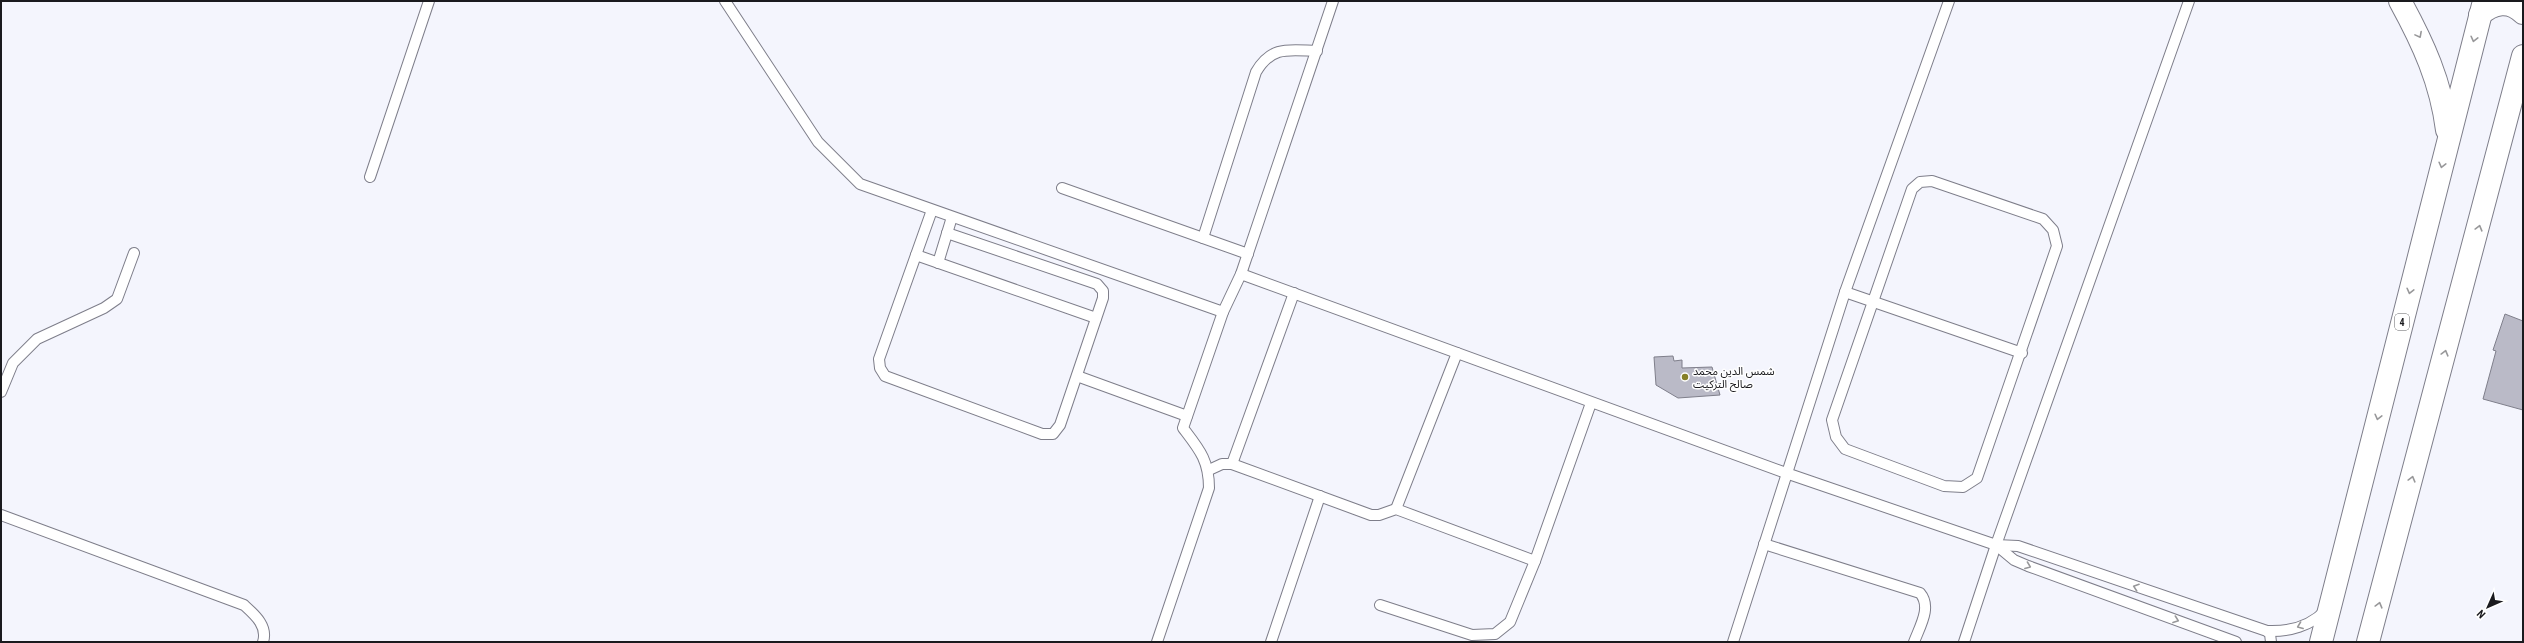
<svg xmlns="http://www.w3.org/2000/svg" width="2524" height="643" font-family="'Roboto Condensed','Noto Sans Arabic',sans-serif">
<rect width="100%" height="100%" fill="#f4f5fd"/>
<g fill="#babac7" stroke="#7f7f8b">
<polygon points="2505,314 2523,321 2523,410 2483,399 2496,351 2493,350"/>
<polygon points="1673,356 1674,361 1682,360 1682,368 1712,367 1720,395 1678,398 1656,385 1654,357"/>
</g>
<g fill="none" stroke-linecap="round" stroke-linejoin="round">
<defs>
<g id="service">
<polyline points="725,1 818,142 860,184 1223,312"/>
<polyline points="370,177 429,1"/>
<polygon points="1932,181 2043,219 2053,230 2057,246 1977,478 1963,487 1944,486 1845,449 1836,437 1832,420 1912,189 1920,182"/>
<polyline points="1062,188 1248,254"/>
<polyline points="932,210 879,359 880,368 885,376 1042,434 1053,434 1060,425 1103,298 1103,291 1097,284 947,233"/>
<path d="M 1203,238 L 1256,72 C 1272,45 1289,50 1317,51"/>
<polyline points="916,255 1096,318"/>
<polyline points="938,263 952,217"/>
<path d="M 1241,274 L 1786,473 L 1996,545 L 2018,546 L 2267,631 C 2289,632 2311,626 2326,610"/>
<polyline points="1845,292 2022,353"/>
<polyline points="1077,376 1187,416"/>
<polyline points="1,392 13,363 37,339 104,308 117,299 134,253"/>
<polyline points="1232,464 1294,293"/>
<polyline points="1209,470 1222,464 1232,464 1371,515 1379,515 1396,509 1535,561"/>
<polyline points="1396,509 1457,353"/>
<path d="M 1,515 L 244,605 C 255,615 268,626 263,642"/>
<path d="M 1764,544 L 1920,593 C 1932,607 1920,626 1914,642"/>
<polyline points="1996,545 2014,560 2028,566 2236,642"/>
<polyline points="1380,605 1472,635 1495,634 1510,622 1535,561 1591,403"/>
<polyline points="2267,631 2270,634 2271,642"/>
<path d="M 1157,642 L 1209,488 C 1209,460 1199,449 1183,428 L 1223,312 L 1241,274 L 1333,1"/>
<polyline points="1271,642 1320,496"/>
<polyline points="1733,642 1845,292 1949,1"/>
<polyline points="1964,642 1996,545 2189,1"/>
</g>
<g id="primary">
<path d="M 2400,1 C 2423,43 2441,82 2447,130"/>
<path d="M 2480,15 C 2493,2 2510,0 2523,13"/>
<polyline points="2321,642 2484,1"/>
<polyline points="2368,642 2523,56"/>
</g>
</defs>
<use href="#service" stroke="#7e7e8a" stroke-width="12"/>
<use href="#primary" stroke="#7e7e8a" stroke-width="24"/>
<use href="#service" stroke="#fff" stroke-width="10"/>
<use href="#primary" stroke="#fff" stroke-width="22"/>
</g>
<defs><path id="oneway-chevron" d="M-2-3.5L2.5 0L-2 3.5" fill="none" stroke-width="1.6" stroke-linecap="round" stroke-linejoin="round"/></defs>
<g stroke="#98989a">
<use href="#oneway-chevron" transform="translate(2419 35) rotate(62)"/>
<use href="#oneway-chevron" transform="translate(2474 39) rotate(104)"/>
<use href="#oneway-chevron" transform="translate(2442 165) rotate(104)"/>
<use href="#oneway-chevron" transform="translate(2479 228) rotate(-75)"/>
<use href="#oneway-chevron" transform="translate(2410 291) rotate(104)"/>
<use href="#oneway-chevron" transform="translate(2445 353) rotate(-75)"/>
<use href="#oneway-chevron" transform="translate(2378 417) rotate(104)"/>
<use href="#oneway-chevron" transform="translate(2412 479) rotate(-75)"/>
<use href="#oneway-chevron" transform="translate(2028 566) rotate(21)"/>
<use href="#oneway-chevron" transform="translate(2136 587) rotate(-161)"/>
<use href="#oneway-chevron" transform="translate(2379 605) rotate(-75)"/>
<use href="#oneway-chevron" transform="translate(2176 620) rotate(20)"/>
<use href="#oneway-chevron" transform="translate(2300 626) rotate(159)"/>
</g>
<circle fill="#868027" stroke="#fff" stroke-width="1.5" cx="1685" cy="377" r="4"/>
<g text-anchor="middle" stroke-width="3" stroke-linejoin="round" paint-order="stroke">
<rect fill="#fff" stroke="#5f5f62" stroke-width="1" x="2395" y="314" width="14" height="16" rx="3"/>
<g font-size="10" font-weight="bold" fill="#1a1a1e">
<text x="2402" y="326">4</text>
</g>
<g font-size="11" fill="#1a1a1e" stroke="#fff" text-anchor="start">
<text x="1693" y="375">شمس الدين محمد<tspan x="1693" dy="13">صالح التركيت</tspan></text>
</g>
</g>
<rect width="2524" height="643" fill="none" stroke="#1a1a1e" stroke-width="4"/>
<g transform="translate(2488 607) rotate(225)" stroke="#ffffff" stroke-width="3" paint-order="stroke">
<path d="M0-3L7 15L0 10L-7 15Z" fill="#1a1a1e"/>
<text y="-6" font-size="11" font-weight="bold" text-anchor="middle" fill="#1a1a1e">N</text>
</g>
</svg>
